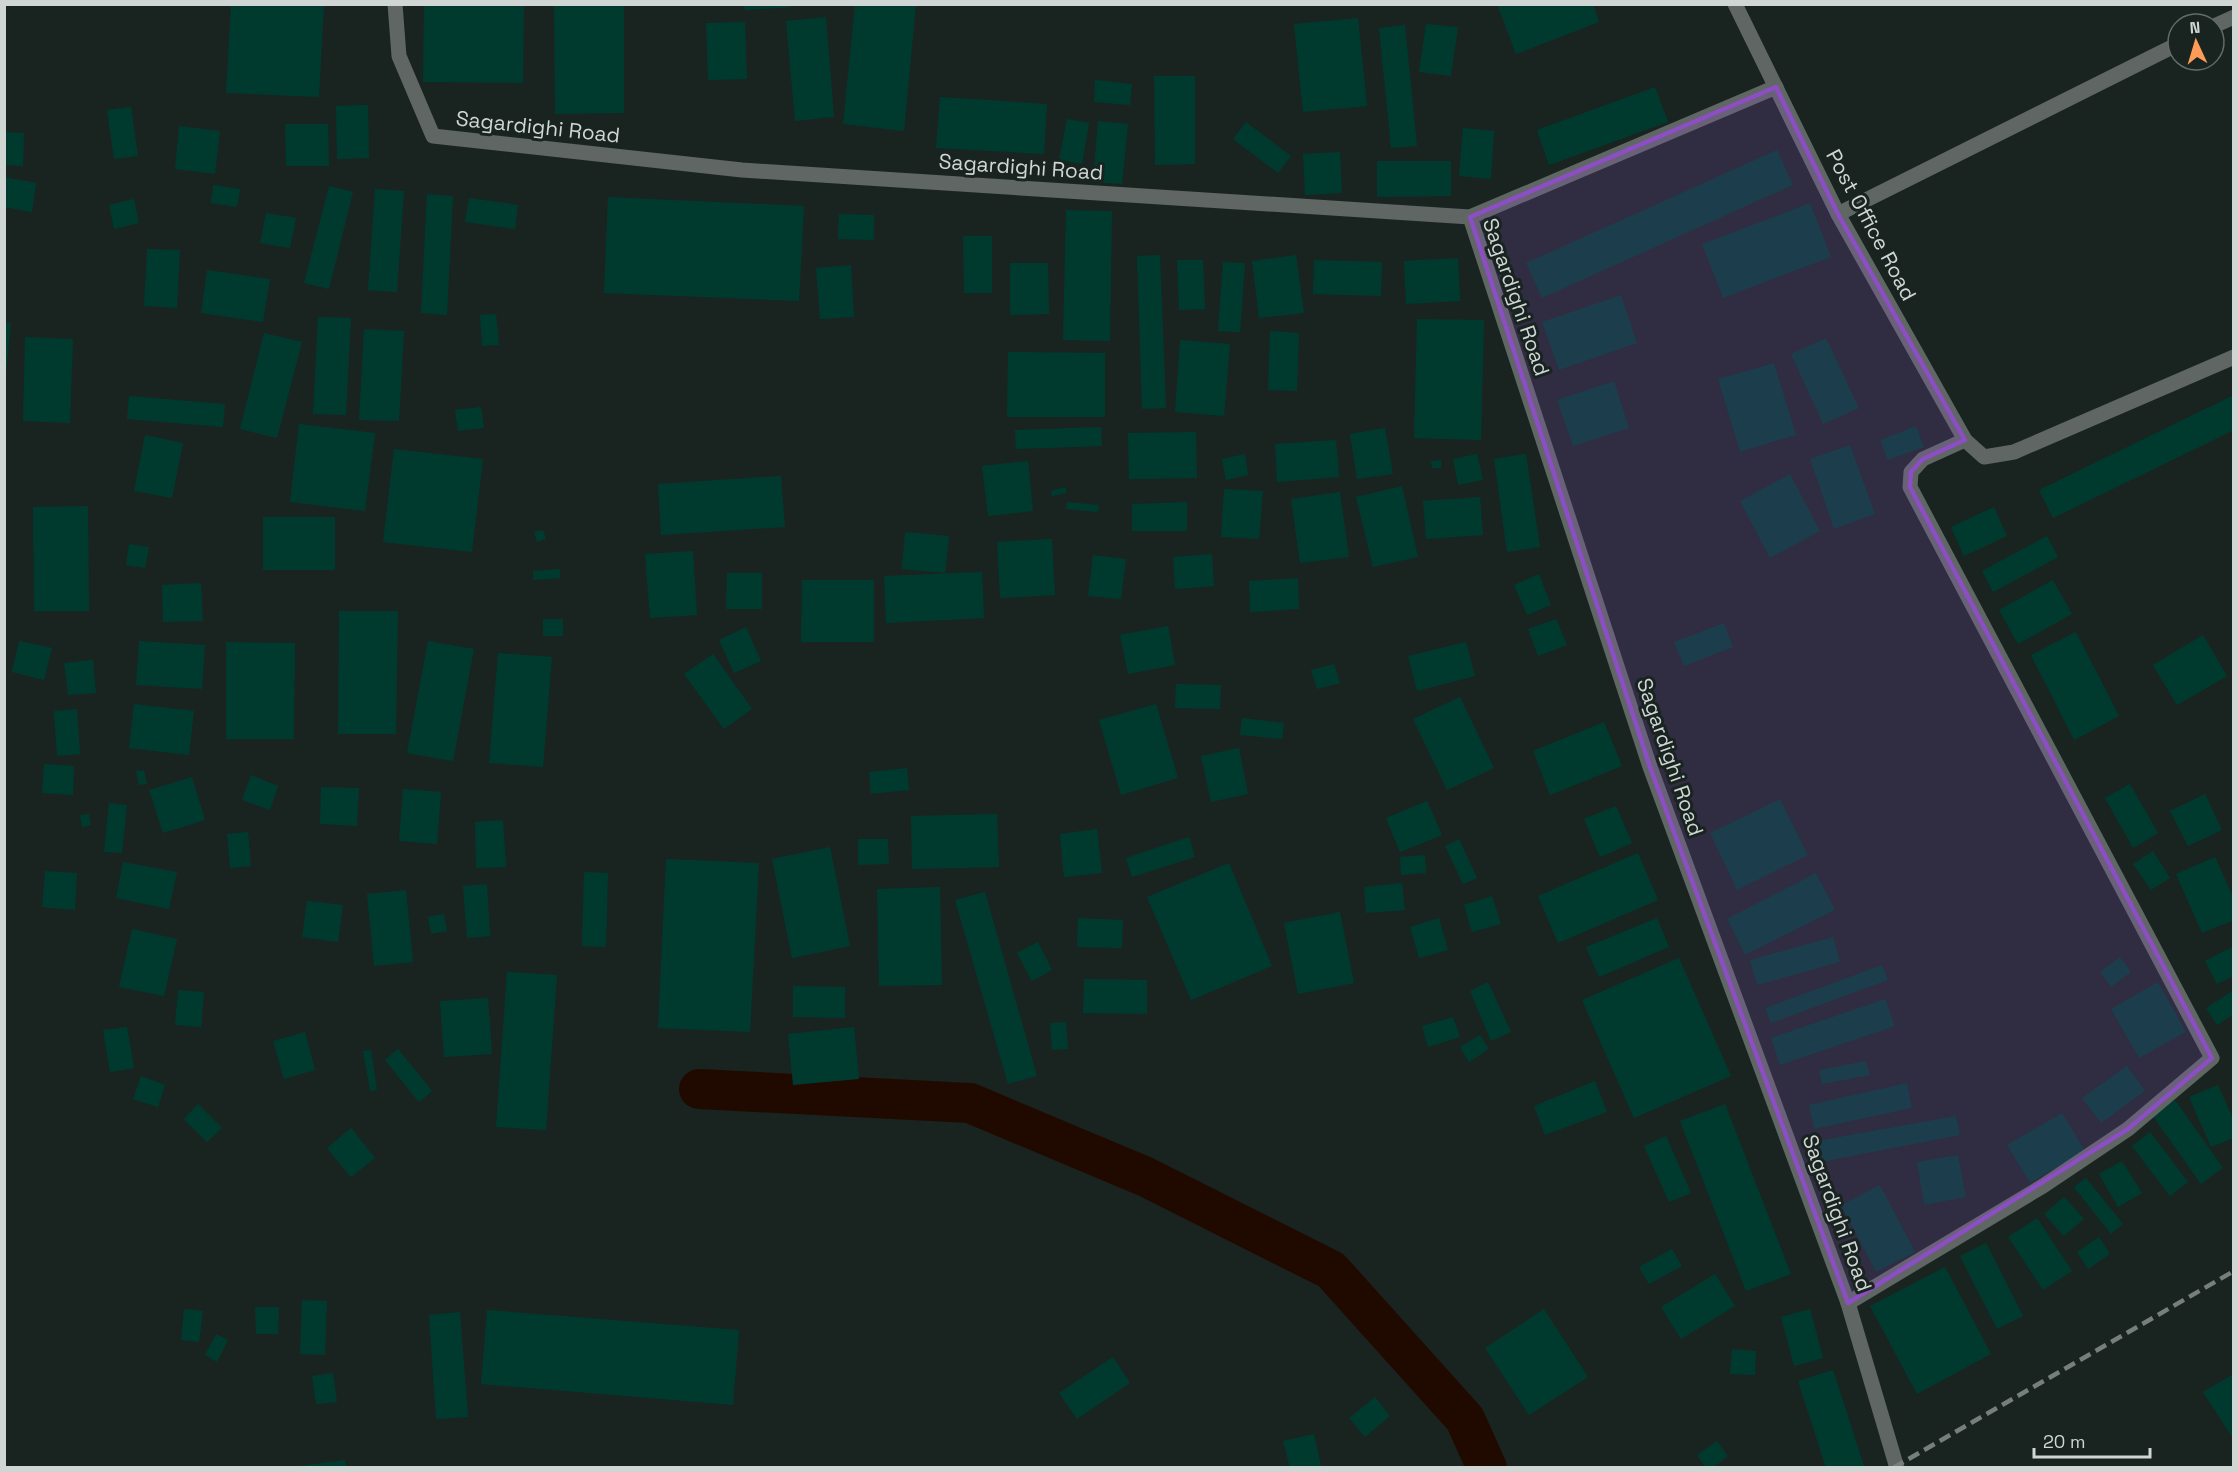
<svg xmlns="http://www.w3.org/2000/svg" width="2238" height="1472" font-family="'Space Grotesk',sans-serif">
<rect width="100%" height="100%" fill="#192421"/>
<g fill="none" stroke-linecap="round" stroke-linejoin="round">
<polyline stroke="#200a00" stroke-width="40" points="699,1089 970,1103 1146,1177 1331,1270 1465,1419 1487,1468"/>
</g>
<g fill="#003a2f">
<polygon points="231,4 324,4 319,97 226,93"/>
<polygon points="424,4 524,4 523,83 423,82"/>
<polygon points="554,4 624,4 624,113 555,114"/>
<polygon points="744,4 790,4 791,7 745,10"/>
<polygon points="855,4 916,4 904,131 843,124"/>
<polygon points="1497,4 1593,4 1599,22 1516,54"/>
<polygon points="826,17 834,117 795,121 786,21"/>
<polygon points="1358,18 1367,106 1303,112 1294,24"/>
<polygon points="745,22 747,79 708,80 706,23"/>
<polygon points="1426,24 1458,27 1451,76 1419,72"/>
<polygon points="1405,25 1417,146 1391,148 1379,28"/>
<polygon points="1154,76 1195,76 1195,164 1155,165"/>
<polygon points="1095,80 1132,84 1130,105 1094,102"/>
<polygon points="1655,87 1668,122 1549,165 1537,130"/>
<polygon points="940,97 1047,104 1044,154 936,148"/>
<polygon points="368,105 369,158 337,159 336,106"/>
<polygon points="131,107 138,156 114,159 107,110"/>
<polygon points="1067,119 1089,123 1082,164 1059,160"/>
<polygon points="1098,121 1128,124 1122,184 1093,182"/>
<polygon points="1246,122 1291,156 1278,173 1233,139"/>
<polygon points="285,124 328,124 329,166 286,166"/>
<polygon points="179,126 220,131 215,174 175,169"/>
<polygon points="1463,128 1494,131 1491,179 1459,176"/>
<polygon points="4,132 24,133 23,166 4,165"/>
<polygon points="1777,150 1793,185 1542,298 1526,263"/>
<polygon points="1340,152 1342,193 1305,195 1303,154"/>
<polygon points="1377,161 1451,161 1451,196 1377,197"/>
<polygon points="4,177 36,183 32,212 4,207"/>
<polygon points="213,185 240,189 237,207 211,203"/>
<polygon points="329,186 353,192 329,289 304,283"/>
<polygon points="375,189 404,191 397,292 368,290"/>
<polygon points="427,194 453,196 447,315 421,313"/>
<polygon points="608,197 804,206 799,301 604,293"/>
<polygon points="469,198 518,205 515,229 465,222"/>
<polygon points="134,199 139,223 114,229 109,205"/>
<polygon points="1810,203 1831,257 1723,298 1702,244"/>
<polygon points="1066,210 1112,211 1110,341 1063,340"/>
<polygon points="266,213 296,218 290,248 260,243"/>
<polygon points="839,214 874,215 874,240 838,239"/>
<polygon points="963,236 992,236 992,293 964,293"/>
<polygon points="147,249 180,250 177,308 144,306"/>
<polygon points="1160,255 1166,408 1142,409 1137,256"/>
<polygon points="1296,255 1304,313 1259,318 1252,261"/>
<polygon points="1458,258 1460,301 1406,304 1404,261"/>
<polygon points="1177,260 1203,260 1205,309 1179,310"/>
<polygon points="1314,260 1382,262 1381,296 1313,294"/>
<polygon points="1223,262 1245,263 1240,332 1218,331"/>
<polygon points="1010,263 1048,263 1049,314 1010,315"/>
<polygon points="851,265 854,317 820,319 816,268"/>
<polygon points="207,270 270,279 263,322 201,313"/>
<polygon points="1621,295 1637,343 1559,370 1542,322"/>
<polygon points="496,314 499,345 482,346 480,315"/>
<polygon points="318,317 351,318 346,415 313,414"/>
<polygon points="1417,319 1484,320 1481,440 1414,438"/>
<polygon points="4,323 11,323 6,372 4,372"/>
<polygon points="364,329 404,331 399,421 359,420"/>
<polygon points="1270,331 1299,333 1297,391 1268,390"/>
<polygon points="264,333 302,342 277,438 240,429"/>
<polygon points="25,337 73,339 70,423 23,421"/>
<polygon points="1826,338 1859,408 1823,424 1791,354"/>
<polygon points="1180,340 1230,344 1224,416 1175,412"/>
<polygon points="1008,352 1105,353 1105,417 1007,417"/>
<polygon points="1774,363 1796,435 1740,452 1718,379"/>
<polygon points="1614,381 1629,428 1573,446 1557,400"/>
<polygon points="2234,395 2234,430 2053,518 2039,490"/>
<polygon points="129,396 225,404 223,427 127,419"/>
<polygon points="481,407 484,428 458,431 455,410"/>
<polygon points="299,424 375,433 365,511 290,502"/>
<polygon points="1916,426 1924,447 1888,460 1880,440"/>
<polygon points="1101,427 1102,446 1016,449 1015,430"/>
<polygon points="1385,428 1393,474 1357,479 1350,434"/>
<polygon points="1196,432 1197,478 1129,479 1128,433"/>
<polygon points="145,435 183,443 172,498 134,491"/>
<polygon points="1336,440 1339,477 1277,482 1275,444"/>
<polygon points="1850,445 1875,514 1834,529 1810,459"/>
<polygon points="394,449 483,459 472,552 383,542"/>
<polygon points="1245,454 1248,475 1226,480 1222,459"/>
<polygon points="1477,454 1483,480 1458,485 1453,459"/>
<polygon points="1526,454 1540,547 1507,552 1494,459"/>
<polygon points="1441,460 1441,468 1432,468 1431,461"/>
<polygon points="1028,461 1033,511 988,516 982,466"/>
<polygon points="1790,474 1820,531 1770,558 1740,501"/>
<polygon points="781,476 785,527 661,535 658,484"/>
<polygon points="1402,486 1418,557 1373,567 1356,497"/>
<polygon points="1065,487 1067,493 1052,496 1051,491"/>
<polygon points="1224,489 1263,491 1259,539 1221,537"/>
<polygon points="1340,492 1349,557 1300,563 1291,499"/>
<polygon points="1480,497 1483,535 1426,539 1423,501"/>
<polygon points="1067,502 1099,505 1098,512 1066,509"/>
<polygon points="1187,502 1187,531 1132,531 1132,504"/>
<polygon points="88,506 89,611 34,611 33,507"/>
<polygon points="1994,507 2007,536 1964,556 1951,527"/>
<rect x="263" y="517" width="72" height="53"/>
<polygon points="543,530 546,539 537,542 534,532"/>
<polygon points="905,532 949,536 945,573 902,569"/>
<polygon points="2047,536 2058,557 1993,592 1982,571"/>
<polygon points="1052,539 1055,595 1000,598 997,542"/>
<polygon points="129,544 149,547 145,568 126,565"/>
<polygon points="693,551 697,615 650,618 645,554"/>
<polygon points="1212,554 1214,586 1175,589 1173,557"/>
<polygon points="1093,555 1126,559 1121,599 1088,596"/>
<polygon points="560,569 560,578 533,580 533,571"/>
<polygon points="982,572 984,618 886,623 884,576"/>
<polygon points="727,573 762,573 762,609 726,609"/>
<polygon points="1539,574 1551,605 1527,615 1514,585"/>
<polygon points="1298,578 1299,609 1250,612 1249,581"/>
<polygon points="802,580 874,580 874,642 801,642"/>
<polygon points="2053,580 2072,614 2018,644 1999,610"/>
<polygon points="201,583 203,621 163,622 162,585"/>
<polygon points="339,611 398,611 396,734 338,734"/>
<rect x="543" y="619" width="20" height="17"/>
<polygon points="1556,619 1567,645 1538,656 1528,629"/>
<polygon points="1724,623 1733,647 1684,666 1674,642"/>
<polygon points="1168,626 1175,665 1128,674 1120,635"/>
<polygon points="746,627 761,661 734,673 719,640"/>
<polygon points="2076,632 2119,716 2074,740 2031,655"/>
<polygon points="2203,635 2227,676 2177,705 2153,665"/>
<polygon points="19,641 52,648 44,680 12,672"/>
<polygon points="139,641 205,645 202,689 136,685"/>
<polygon points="428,641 474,649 453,761 407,753"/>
<polygon points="226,642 295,643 294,739 226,739"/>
<polygon points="1466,642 1475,676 1417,691 1408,656"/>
<polygon points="498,653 552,657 543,767 489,763"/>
<polygon points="713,654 752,709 724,729 684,674"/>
<polygon points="93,660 96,693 68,695 64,663"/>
<polygon points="1334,664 1340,683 1317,689 1311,670"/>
<polygon points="1176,684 1221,685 1220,709 1175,708"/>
<polygon points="1460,697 1494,768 1447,790 1413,719"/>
<polygon points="134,704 194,711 189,755 129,748"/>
<polygon points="1156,704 1178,778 1121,795 1099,720"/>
<polygon points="77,709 80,754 57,756 54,711"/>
<polygon points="1242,718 1284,723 1282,739 1240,735"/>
<polygon points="1604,722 1622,766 1550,795 1533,751"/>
<polygon points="1239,748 1248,794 1211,802 1201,756"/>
<polygon points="44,764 74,766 73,795 42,793"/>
<polygon points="907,768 909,790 871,794 869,772"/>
<polygon points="144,770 147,784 139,785 136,771"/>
<polygon points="251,775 278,786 270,810 242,800"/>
<polygon points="192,777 205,820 163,833 149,790"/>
<polygon points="2130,784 2158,833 2133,848 2105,798"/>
<polygon points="321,787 359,788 357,826 320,824"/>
<polygon points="403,789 441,792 437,844 399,841"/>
<polygon points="2205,794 2222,830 2188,846 2170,811"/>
<polygon points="1780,799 1808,855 1737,890 1710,833"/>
<polygon points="1427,801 1442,835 1400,852 1386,818"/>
<polygon points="109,803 127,805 122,853 104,852"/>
<polygon points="1616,806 1632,843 1600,857 1584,819"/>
<polygon points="89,814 91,825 82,827 80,815"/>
<polygon points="997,814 999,867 912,869 911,816"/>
<polygon points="503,820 506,867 476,868 475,822"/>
<polygon points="1097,829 1102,873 1064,877 1060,834"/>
<polygon points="248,832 251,866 230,868 227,834"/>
<polygon points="1189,837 1195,857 1132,877 1126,858"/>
<polygon points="858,839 888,839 889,864 858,865"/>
<polygon points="1459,839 1477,878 1463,884 1445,846"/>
<polygon points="830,847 850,946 792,958 772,859"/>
<polygon points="2153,851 2170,878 2151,890 2133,864"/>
<polygon points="1638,853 1658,900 1558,943 1538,896"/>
<polygon points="1425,855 1426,873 1401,875 1400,857"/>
<polygon points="2215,857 2234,899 2234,920 2202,933 2176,874"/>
<polygon points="666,859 759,863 750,1032 658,1028"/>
<polygon points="123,862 177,872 169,909 116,898"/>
<polygon points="1229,863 1272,966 1191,1000 1147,897"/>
<polygon points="45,871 77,873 75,910 42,907"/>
<polygon points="584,872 608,873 606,947 582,946"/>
<polygon points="1816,873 1835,910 1745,955 1727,919"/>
<polygon points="1402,883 1405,910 1366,913 1364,887"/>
<polygon points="487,884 490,936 467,938 463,886"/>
<polygon points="940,887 942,985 879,986 877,889"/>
<polygon points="406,890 413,962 374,966 367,894"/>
<polygon points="985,892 1037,1076 1008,1084 955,900"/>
<polygon points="1492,896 1501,924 1472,932 1464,905"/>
<polygon points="307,901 343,905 338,942 302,937"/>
<polygon points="1340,912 1354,983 1298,994 1284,923"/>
<polygon points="444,914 447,931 431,934 428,917"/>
<polygon points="1078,918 1123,920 1122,948 1077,947"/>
<polygon points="1439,918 1448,950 1419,958 1410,927"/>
<polygon points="1657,918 1669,947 1599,977 1586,947"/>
<polygon points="132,929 177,939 164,996 119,987"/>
<polygon points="1833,937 1840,962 1757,985 1750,960"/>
<polygon points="1038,942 1052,970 1032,981 1017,953"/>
<polygon points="2234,946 2234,976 2217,984 2205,961"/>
<polygon points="2120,957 2131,972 2111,987 2100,972"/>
<polygon points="1679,958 1731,1076 1634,1118 1582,1000"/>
<polygon points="1882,965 1888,980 1771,1023 1765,1008"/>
<polygon points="507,972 557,975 546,1130 496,1127"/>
<polygon points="1084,979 1147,980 1147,1014 1083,1013"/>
<polygon points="1488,982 1511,1032 1491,1041 1470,991"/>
<polygon points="2158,982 2186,1032 2139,1058 2111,1009"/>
<polygon points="793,986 845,987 845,1018 793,1017"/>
<polygon points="178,990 204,992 201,1027 175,1025"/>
<polygon points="2234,990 2234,1014 2217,1025 2206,1008"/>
<polygon points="488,998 492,1054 444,1057 440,1001"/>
<polygon points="1885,999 1895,1026 1780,1065 1771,1038"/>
<polygon points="1453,1017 1460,1037 1428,1047 1422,1026"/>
<polygon points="1066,1022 1068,1049 1052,1050 1050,1023"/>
<polygon points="127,1027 134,1068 110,1072 103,1030"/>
<polygon points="854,1027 859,1079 793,1085 788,1034"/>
<polygon points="305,1032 315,1070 284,1079 273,1041"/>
<polygon points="1480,1035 1489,1049 1469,1062 1460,1047"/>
<polygon points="398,1049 432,1091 419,1102 385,1060"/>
<polygon points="371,1050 377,1090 370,1091 363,1051"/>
<polygon points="1866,1061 1870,1075 1822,1084 1819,1070"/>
<polygon points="2127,1066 2145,1091 2101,1123 2082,1098"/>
<polygon points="141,1076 165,1085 158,1107 133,1099"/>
<polygon points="1595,1081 1607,1112 1545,1135 1534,1106"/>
<polygon points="1907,1083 1912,1108 1814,1129 1809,1105"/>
<polygon points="2218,1085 2234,1121 2234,1138 2211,1147 2189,1097"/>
<polygon points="2175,1100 2223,1168 2201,1184 2153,1116"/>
<polygon points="198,1104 222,1128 207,1142 184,1119"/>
<polygon points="1725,1104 1791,1274 1746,1291 1680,1121"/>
<polygon points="2062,1113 2085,1151 2030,1183 2007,1145"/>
<polygon points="1956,1116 1960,1135 1821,1162 1817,1141"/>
<polygon points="351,1128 375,1158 351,1177 327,1148"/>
<polygon points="2150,1132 2188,1182 2170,1196 2132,1146"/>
<polygon points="1666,1136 1691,1193 1669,1202 1644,1146"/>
<polygon points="1958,1155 1966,1197 1924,1205 1917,1162"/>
<polygon points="2122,1161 2142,1193 2118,1207 2099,1174"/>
<polygon points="2086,1178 2123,1224 2111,1234 2074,1187"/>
<polygon points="1880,1185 1915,1252 1876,1272 1841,1205"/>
<polygon points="2064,1197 2084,1219 2064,1236 2044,1214"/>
<polygon points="2037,1218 2072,1271 2043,1290 2008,1237"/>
<polygon points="2099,1237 2110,1254 2088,1269 2077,1252"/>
<polygon points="1986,1243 2023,1316 1997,1329 1960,1256"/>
<polygon points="1672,1249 1682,1266 1649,1284 1639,1267"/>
<polygon points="1945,1267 1991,1354 1917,1394 1870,1306"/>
<polygon points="1715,1274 1735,1306 1681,1339 1661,1307"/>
<polygon points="302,1300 327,1301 325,1355 300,1354"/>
<polygon points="255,1307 279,1307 278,1334 256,1334"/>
<polygon points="184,1309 203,1311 199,1342 181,1340"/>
<polygon points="1544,1309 1588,1377 1529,1415 1485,1348"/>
<polygon points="1810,1309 1823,1358 1794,1366 1781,1317"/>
<polygon points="487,1310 739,1330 733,1405 481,1384"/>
<polygon points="460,1312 468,1417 436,1419 429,1315"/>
<polygon points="216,1334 228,1340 217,1362 205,1355"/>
<polygon points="1732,1349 1756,1351 1755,1375 1730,1374"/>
<polygon points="1113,1357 1130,1383 1077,1419 1059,1393"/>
<polygon points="1833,1370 1864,1466 1860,1468 1826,1468 1798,1381"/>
<polygon points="333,1373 337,1402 316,1404 312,1376"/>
<polygon points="2234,1374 2234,1440 2203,1392"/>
<polygon points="1375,1397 1390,1416 1365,1437 1349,1418"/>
<polygon points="1314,1434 1321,1466 1290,1468 1283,1441"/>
<polygon points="1717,1441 1728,1456 1713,1468 1706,1468 1697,1455"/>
<polygon points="345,1460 346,1468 301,1468 301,1466"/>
</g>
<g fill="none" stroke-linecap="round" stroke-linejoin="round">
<g stroke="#606664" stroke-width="15">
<polyline points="395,4 399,56 433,136 742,170 1470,217 1776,87"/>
<polyline points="1735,4 1838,214 1965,440 1984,457 2014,452 2234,357"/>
<polyline points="2214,26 2234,17"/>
<polyline points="1838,214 2178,44"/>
<polyline points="1470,217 1650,767 1848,1303 1897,1468"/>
<polyline points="1848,1303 2043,1186 2128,1129 2212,1058 1910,487 1911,472 1923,459 1965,440"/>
</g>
<polyline stroke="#767f7d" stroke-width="4.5" stroke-dasharray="12 6" stroke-linecap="butt" points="1893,1468 2234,1271"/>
</g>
<path fill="#8c4ec3" fill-opacity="0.2" stroke="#8c4ec3" stroke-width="4.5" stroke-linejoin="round" d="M 1776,87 L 1838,214 L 1965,440 L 1923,459 L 1911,472 L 1910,487 L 2212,1058 L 2128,1129 L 1848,1303 L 1650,767 L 1470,217 Z"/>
<g text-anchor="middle" stroke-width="6" stroke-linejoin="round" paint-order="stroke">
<g font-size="21" fill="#cfd6d4" stroke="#192421">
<text transform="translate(538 127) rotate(6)" y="7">Sagardighi Road</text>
<text transform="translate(1021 167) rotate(4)" y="7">Sagardighi Road</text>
<text transform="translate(1871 225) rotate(62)" y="7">Post Office Road</text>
<text transform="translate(1516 297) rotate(71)" y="7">Sagardighi Road</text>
<text transform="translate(1670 757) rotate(71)" y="7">Sagardighi Road</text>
<text transform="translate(1837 1213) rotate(70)" y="7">Sagardighi Road</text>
</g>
</g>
<rect width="2238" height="1472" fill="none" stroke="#cfd6d4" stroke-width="12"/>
<g transform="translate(2196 42) rotate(356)"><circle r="28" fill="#192421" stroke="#626b69" stroke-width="1.5"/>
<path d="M0-4.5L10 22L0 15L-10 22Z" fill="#fe9c57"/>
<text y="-9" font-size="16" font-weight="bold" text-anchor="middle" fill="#cfd6d4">N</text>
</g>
<path d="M2034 1448v9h116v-9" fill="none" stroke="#cfd6d4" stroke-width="3"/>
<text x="2043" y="1448" font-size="18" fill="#cfd6d4" stroke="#192421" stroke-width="4.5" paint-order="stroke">20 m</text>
</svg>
